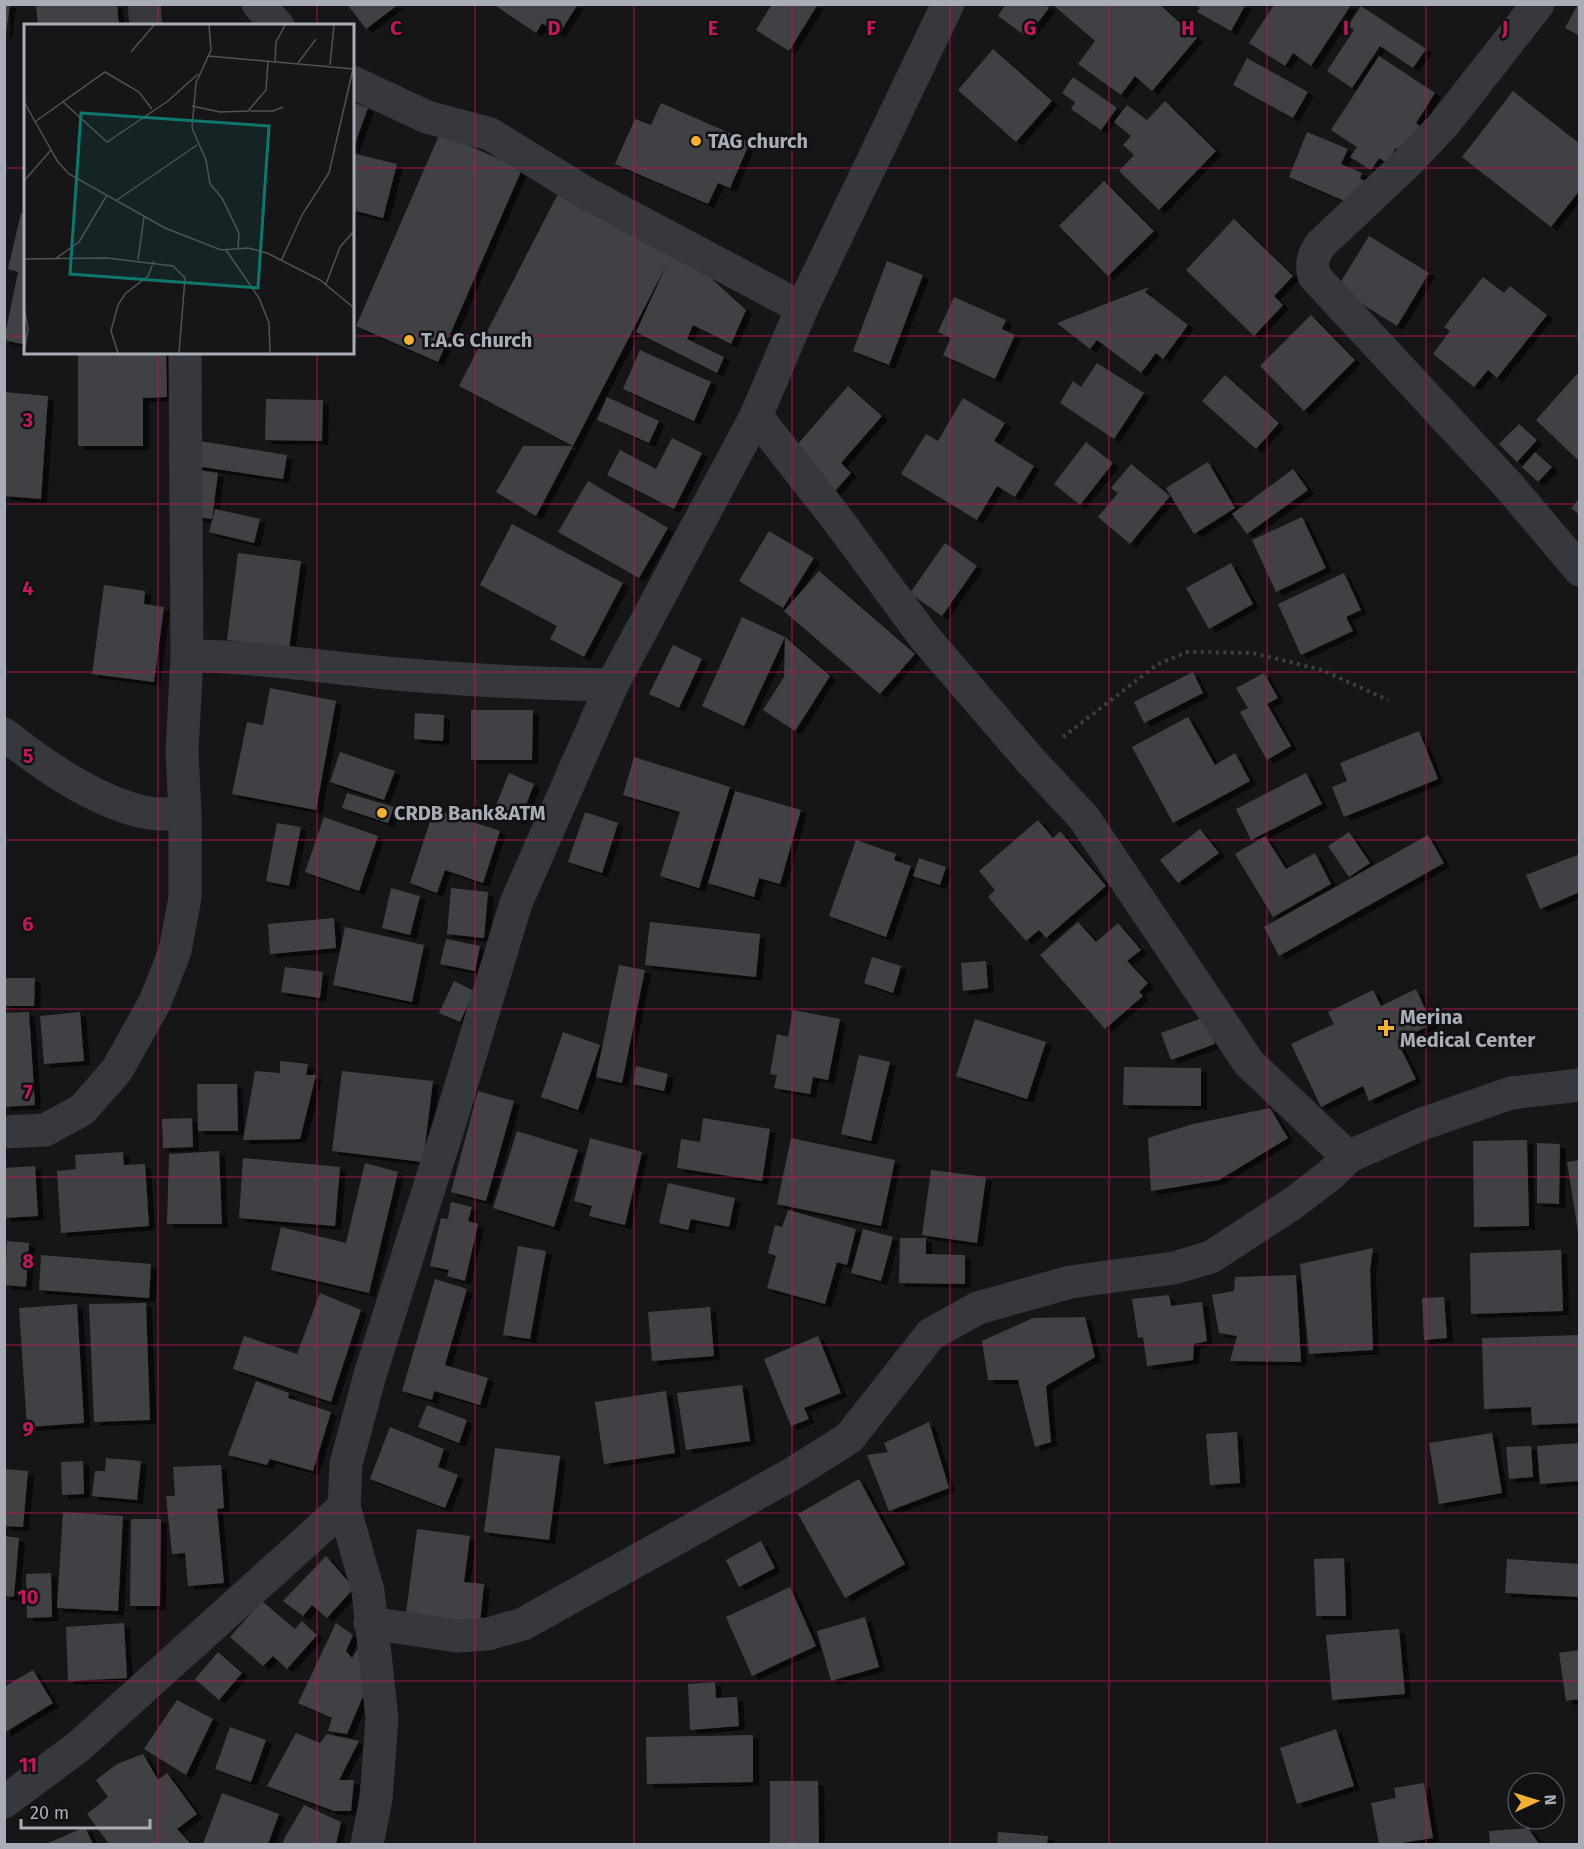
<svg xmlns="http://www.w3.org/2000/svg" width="1584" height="1849" font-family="'Fira Sans',sans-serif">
<defs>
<filter id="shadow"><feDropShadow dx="6" dy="4" stdDeviation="0" flood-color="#0009"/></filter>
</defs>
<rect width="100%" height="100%" fill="#161618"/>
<g fill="#404145" filter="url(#shadow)">
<polygon points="4,4 10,4 6,34 4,34"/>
<polygon points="36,4 117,4 119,26 38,26"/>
<polygon points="347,4 399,4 366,29"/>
<polygon points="493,4 578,4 559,34 542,23 536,33"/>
<polygon points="772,4 818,4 789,51 756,30"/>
<polygon points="1006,4 1044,4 1049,8 1027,37 998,16"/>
<polygon points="1052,4 1159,4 1197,38 1152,91 1135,76 1121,95 1078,64 1095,41"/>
<polygon points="1194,4 1246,4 1231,31 1197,12 1200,8"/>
<polygon points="1578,4 1580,4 1580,36 1565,28"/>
<polygon points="1274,5 1351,5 1311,66 1293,53 1285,66 1249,43"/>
<polygon points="1361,6 1426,49 1413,68 1380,46 1352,88 1327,71 1354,30 1348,26"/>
<polygon points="993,49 1052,101 1016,142 958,90"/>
<polygon points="1379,56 1435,93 1416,123 1422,128 1405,154 1396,148 1387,163 1379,158 1371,170 1350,157 1357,147 1331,130"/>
<polygon points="1247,58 1308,92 1293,118 1233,85"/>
<polygon points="1073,77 1117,108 1101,130 1071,109 1075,102 1062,93"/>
<polygon points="1513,91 1580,144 1580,190 1551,227 1462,157"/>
<polygon points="1165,101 1216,151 1159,210 1119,171 1134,155 1123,145 1131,136 1114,122 1127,105 1147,120"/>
<polygon points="352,102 368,108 353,149 352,149"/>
<polygon points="661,103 750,142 730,188 718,183 708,204 615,164 635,119 651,125"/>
<polygon points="1307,132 1348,149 1341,164 1362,173 1360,179 1366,181 1356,206 1289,177"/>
<polygon points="440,133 522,169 438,362 356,326"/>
<polygon points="352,153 397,164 383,218 352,210"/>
<polygon points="1104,181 1154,231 1108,276 1059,226"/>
<polygon points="562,186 676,246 746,310 731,344 693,325 687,339 724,357 717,373 636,332 668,262 573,446 536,516 496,492 523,446 573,446 459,386"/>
<polygon points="21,213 26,214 26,345 4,340 18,272 8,269"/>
<polygon points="1234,219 1293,276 1274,296 1283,305 1254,336 1186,270"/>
<polygon points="1369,236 1429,273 1397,326 1337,288"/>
<polygon points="887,261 923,275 889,365 853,351"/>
<polygon points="1483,277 1504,293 1510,286 1547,315 1497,378 1488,370 1474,387 1433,354 1450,331 1444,327"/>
<polygon points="1149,287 1145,292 1188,325 1163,359 1156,353 1141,373 1097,340 1090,349 1057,323"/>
<polygon points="954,297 1006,320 1002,329 1015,335 995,379 943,355 951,338 938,332"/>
<polygon points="1311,315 1355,360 1304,411 1260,366"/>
<polygon points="640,350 711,382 694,421 623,389"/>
<polygon points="78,352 166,352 167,397 143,398 143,446 78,446"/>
<polygon points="1097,363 1144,393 1114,439 1060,403 1073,381 1081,387"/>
<polygon points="1577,374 1580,376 1578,460 1536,420"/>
<polygon points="1225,375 1279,423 1256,449 1202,401"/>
<polygon points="848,386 882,416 841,463 851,473 835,491 791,452"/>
<polygon points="4,392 48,396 41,499 4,496"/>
<polygon points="607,397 659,421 649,443 597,420"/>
<polygon points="963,398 1005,423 994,441 1034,466 1015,497 997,486 977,520 901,474 926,434 938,441"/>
<polygon points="266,399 323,400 322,441 265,440"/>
<polygon points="1519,424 1537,440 1517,462 1499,444"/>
<polygon points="672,438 702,453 674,509 607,475 620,450 656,469"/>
<polygon points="193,440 287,455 283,479 189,465"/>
<polygon points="1086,442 1113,463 1080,505 1054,484"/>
<polygon points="1535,452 1552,467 1538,482 1522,467"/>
<polygon points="1208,462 1235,508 1194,534 1166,488"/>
<polygon points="1131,464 1170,496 1130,544 1098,517 1118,493 1111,488"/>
<polygon points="193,469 218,473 212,519 186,516"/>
<polygon points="1293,469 1308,490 1247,534 1232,514"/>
<polygon points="588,481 668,528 639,578 558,532"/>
<polygon points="1580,498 1580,515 1571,508"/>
<polygon points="215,509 260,519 254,543 209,532"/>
<polygon points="1302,517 1326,568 1276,592 1252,540"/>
<polygon points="512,524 623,583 584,657 550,639 557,626 480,585"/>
<polygon points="769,531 814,558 783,608 739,581"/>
<polygon points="945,543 977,566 942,616 910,593"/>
<polygon points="238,553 301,561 289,649 227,640"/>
<polygon points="1231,563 1253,604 1209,629 1186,588"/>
<polygon points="819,571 915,654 880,694 784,611"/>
<polygon points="1344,573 1361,610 1346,617 1353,631 1301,655 1278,604"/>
<polygon points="104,585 145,591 144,604 164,607 154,682 92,674"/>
<polygon points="742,617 785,637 744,726 702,706"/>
<polygon points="785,637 830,676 795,731 763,710 784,677"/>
<polygon points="673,645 702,659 679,708 649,694"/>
<polygon points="1193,672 1203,693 1144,723 1134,702"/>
<polygon points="1264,673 1278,698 1267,704 1291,746 1267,760 1240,712 1248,708 1236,688"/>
<polygon points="270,688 336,701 316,810 232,794 247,722 263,725"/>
<polygon points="471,710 533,710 532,760 471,760"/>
<polygon points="415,713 444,715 443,741 414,739"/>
<polygon points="1188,717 1215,765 1235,753 1250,781 1173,823 1132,747"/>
<polygon points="1419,731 1438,779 1344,817 1332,787 1347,781 1340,763"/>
<polygon points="340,752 395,771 384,800 330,782"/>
<polygon points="634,757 730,787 699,888 660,876 680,812 623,795"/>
<polygon points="509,773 534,784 520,821 494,810"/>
<polygon points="1306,773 1322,804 1251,840 1236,809"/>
<polygon points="735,791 801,810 780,884 759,878 754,897 708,883"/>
<polygon points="347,793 394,807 388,823 342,808"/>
<polygon points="434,809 500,831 483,883 445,870 437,893 410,883"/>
<polygon points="585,812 618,823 602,873 568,862"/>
<polygon points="324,817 378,836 359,891 305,872"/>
<polygon points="1038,820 1053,838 1060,831 1106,886 1046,938 1039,930 1026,941 988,897 995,890 979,871"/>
<polygon points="277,823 301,827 289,886 266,881"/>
<polygon points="1200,829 1219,853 1178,883 1160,860"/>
<polygon points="1349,832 1370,863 1349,877 1328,846"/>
<polygon points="1428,835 1444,863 1279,956 1264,927"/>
<polygon points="1265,836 1286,869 1315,853 1331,884 1273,917 1235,854"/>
<polygon points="856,840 896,854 894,860 911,866 886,937 829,916"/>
<polygon points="1580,854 1580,892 1540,909 1526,875"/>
<polygon points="919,858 946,867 940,885 913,876"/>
<polygon points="391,888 420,896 410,935 382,928"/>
<polygon points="451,888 488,892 484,938 447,934"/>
<polygon points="334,918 336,948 270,954 268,924"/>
<polygon points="650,922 760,934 756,977 645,965"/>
<polygon points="1078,922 1096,942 1118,923 1141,950 1127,961 1148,983 1139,992 1143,996 1105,1029 1040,955"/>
<polygon points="345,927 424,945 412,1002 333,985"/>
<polygon points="446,939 480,946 475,971 440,964"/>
<polygon points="872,957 901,966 893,993 864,983"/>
<polygon points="986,961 988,988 963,991 961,963"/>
<polygon points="619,965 645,970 622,1083 596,1077"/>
<polygon points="285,967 323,972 320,998 281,992"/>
<polygon points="4,978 35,978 34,1006 4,1006"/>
<polygon points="454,981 474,991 460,1022 439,1013"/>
<polygon points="1416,989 1432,1024 1397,1041 1416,1079 1369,1101 1363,1086 1321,1107 1291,1044 1334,1024 1328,1012 1373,990 1381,1006"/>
<polygon points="793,1010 840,1019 828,1080 813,1077 810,1094 774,1088 777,1075 770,1074 777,1034 788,1037"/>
<polygon points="29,1012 35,1105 4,1107 4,1013"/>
<polygon points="80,1012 84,1061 44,1064 40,1016"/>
<polygon points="1205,1017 1215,1044 1171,1060 1161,1033"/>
<polygon points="975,1019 1046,1042 1027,1099 956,1076"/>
<polygon points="563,1032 600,1045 578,1110 541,1097"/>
<polygon points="859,1055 890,1062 871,1141 841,1134"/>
<polygon points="280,1061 308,1064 306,1075 316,1075 300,1139 243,1140 255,1071 280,1073"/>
<polygon points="636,1066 668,1074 664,1091 633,1084"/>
<polygon points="1124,1067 1201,1068 1201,1106 1123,1105"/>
<polygon points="342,1071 433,1081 423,1162 332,1151"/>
<polygon points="197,1084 237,1084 238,1131 198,1131"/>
<polygon points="478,1091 514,1101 486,1201 451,1192"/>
<polygon points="1270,1108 1288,1138 1219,1180 1151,1191 1148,1138 1193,1124"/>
<polygon points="192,1118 193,1147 163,1148 162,1119"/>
<polygon points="703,1118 770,1129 762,1181 677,1168 681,1139 700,1142"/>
<polygon points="517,1131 578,1150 554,1227 493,1208"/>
<polygon points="590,1138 642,1152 625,1225 589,1216 592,1206 574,1201"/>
<polygon points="791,1138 895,1160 881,1226 777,1204"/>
<polygon points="1527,1140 1529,1226 1474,1227 1473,1141"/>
<polygon points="1537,1143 1560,1144 1559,1204 1537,1203"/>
<polygon points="219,1151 222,1224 167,1224 169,1154"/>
<polygon points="123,1152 124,1165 145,1164 149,1226 61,1233 57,1171 76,1169 75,1155"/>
<polygon points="243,1158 340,1167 335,1226 239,1218"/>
<polygon points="1580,1160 1580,1232 1578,1232 1567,1162"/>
<polygon points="365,1163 398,1172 369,1293 271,1270 281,1227 346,1243"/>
<polygon points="35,1166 38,1216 4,1218 4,1168"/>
<polygon points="931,1170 986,1177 977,1243 922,1235"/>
<polygon points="668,1183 735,1198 729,1227 691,1219 688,1230 659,1223"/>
<polygon points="451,1202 472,1207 468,1221 478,1224 465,1281 447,1276 449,1270 430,1266 441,1218 448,1219"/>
<polygon points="788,1210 856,1229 847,1265 837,1262 825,1304 767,1288 776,1256 768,1253 775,1225 782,1227"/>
<polygon points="863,1229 893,1237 881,1281 851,1273"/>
<polygon points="900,1238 926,1238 926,1254 965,1255 965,1284 899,1283"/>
<polygon points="7,1241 29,1243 26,1287 5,1285"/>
<polygon points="518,1246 546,1251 530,1339 503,1335"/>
<polygon points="1373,1248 1370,1270 1373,1350 1309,1354 1300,1264"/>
<polygon points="1561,1250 1563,1311 1471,1314 1470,1253"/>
<polygon points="41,1255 151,1264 149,1298 39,1290"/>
<polygon points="1296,1275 1301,1362 1230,1361 1237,1336 1219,1333 1212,1295 1234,1291 1235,1277"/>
<polygon points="435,1279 467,1289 445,1365 488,1378 480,1405 434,1391 432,1400 402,1391"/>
<polygon points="320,1293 361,1310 331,1402 233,1369 244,1336 297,1354"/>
<polygon points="1169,1295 1171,1306 1202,1302 1207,1341 1194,1344 1193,1360 1147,1366 1143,1337 1138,1338 1132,1299"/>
<polygon points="1444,1297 1447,1338 1424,1340 1422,1298"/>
<polygon points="146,1303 150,1420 94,1422 89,1304"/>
<polygon points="77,1304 84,1423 27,1427 19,1308"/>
<polygon points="710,1307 714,1356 652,1361 648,1312"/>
<polygon points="1085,1317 1095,1357 1046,1386 1051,1442 1035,1447 1018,1380 988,1380 982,1341 1033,1318"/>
<polygon points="1580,1335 1580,1423 1532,1425 1531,1407 1484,1409 1482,1338"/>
<polygon points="818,1336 841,1393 804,1408 809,1419 791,1426 764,1359"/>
<polygon points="256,1381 289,1393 288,1398 331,1412 313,1471 270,1459 267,1465 228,1455"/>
<polygon points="742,1385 750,1441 686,1450 677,1393"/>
<polygon points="666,1391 675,1453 604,1464 595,1402"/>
<polygon points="427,1405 467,1420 459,1443 418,1427"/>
<polygon points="929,1422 949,1488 889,1511 867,1455 888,1452 884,1443"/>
<polygon points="390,1427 444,1449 438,1467 458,1475 445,1508 370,1479"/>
<polygon points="1237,1432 1240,1483 1210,1485 1206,1434"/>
<polygon points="1492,1433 1502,1493 1439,1504 1429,1443"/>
<polygon points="1580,1443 1580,1481 1540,1484 1537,1446"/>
<polygon points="1531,1446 1533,1477 1509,1479 1506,1447"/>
<polygon points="495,1448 560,1456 549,1540 484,1532"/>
<polygon points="106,1458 141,1461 137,1500 92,1496 95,1471 105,1471"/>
<polygon points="83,1461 84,1494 62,1495 61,1462"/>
<polygon points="221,1465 224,1508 217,1509 224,1583 188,1586 185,1553 172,1554 166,1496 175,1496 173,1467"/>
<polygon points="4,1469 28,1471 23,1527 4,1526"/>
<polygon points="859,1479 905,1564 845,1598 798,1514"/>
<polygon points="63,1512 123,1516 118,1611 57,1608"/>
<polygon points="131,1519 161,1519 160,1606 130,1606"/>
<polygon points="417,1529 470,1536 464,1582 484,1584 480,1623 406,1613"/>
<polygon points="4,1536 19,1538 14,1597 4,1596"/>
<polygon points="761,1541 775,1568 739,1587 726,1560"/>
<polygon points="326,1556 354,1588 327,1618 312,1605 303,1616 283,1601"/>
<polygon points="1344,1558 1346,1616 1316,1616 1314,1559"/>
<polygon points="1507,1559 1580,1564 1580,1597 1505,1593"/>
<polygon points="51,1573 52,1617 27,1618 26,1574"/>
<polygon points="790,1587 816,1646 752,1676 726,1617"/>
<polygon points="262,1601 295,1629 302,1621 317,1635 287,1669 273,1656 263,1666 230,1637"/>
<polygon points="865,1617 879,1667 831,1681 817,1631"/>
<polygon points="124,1623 127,1678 68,1681 66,1627"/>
<polygon points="336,1623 353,1635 346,1651 352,1658 360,1645 372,1675 347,1734 328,1731 332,1718 298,1703"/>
<polygon points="1399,1629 1405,1694 1332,1700 1326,1635"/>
<polygon points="1580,1650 1580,1699 1566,1701 1559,1653"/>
<polygon points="218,1652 242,1673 219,1700 195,1679"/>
<polygon points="33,1670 53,1703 4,1733 4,1687"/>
<polygon points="715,1682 716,1698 737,1697 739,1726 690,1730 688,1684"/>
<polygon points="177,1700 213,1719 186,1775 144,1749"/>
<polygon points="230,1727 266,1740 251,1782 215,1769"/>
<polygon points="1336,1729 1354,1786 1297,1804 1280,1748"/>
<polygon points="296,1733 320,1743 327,1734 359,1741 339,1780 354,1780 351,1811 334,1811 267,1786"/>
<polygon points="753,1735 753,1782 647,1784 646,1737"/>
<polygon points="143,1754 158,1780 167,1773 197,1814 177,1829 190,1843 187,1844 109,1844 87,1814 108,1797 96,1780 117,1764"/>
<polygon points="770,1781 818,1781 819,1844 770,1844"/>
<polygon points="1424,1783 1433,1838 1395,1844 1379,1844 1371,1803 1396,1798 1394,1788"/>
<polygon points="222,1793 279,1814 268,1844 203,1844"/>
<polygon points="304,1805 341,1822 336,1844 283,1844 284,1839"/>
<polygon points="85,1827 93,1844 46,1844"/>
<polygon points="1528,1828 1539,1844 1490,1844 1489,1831"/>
<polygon points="998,1832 1048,1836 1047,1844 997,1844"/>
</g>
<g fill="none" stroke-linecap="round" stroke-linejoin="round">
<polyline stroke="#3d3f44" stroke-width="4" stroke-dasharray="3 4.5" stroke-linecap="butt" points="1063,737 1158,664 1187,652 1253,653 1322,670 1388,700"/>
<g stroke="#37383d" stroke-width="33">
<polyline points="144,4 146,26"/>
<polyline points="258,4 278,26"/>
<path d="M 1538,4 L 1444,124 L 1408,162 L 1321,244 C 1313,255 1311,263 1314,276 L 1509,486 L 1580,570"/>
<polyline points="352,82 427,117 490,134 584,192 802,308"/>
<polyline points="756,416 834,515 925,638 1030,760 1084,818 1249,1063 1348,1157"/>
<path d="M 187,656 C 257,656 327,668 397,674 C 468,680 540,684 612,685"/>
<path d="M 4,734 C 44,766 93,800 143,812 C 156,815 172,814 185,814"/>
<polyline points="4,1132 45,1130 82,1110 117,1070 155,1002 175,951 185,898 185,814 182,751 187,656 185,352"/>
<polyline points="370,1623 457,1636 488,1634 523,1624 792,1474 849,1438 931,1334 978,1308 1070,1282 1174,1268 1211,1257 1292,1204 1330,1175 1348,1157 1422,1124 1511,1093 1580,1085"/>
<polyline points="4,1802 78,1747 344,1507"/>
<polyline points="367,1844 376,1799 382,1718 368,1591 344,1507 346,1464 370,1375 450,1122 516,903 612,685 756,416 802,308 948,4"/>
</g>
</g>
<path fill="none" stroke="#c2185b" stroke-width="1.5" stroke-opacity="0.55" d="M 158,4 L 158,26M 317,4 L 317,26M 475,4 L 475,1844M 634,4 L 634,1844M 792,4 L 792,1844M 950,4 L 950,1844M 1109,4 L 1109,1844M 1267,4 L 1267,1844M 1426,4 L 1426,1844M 4,168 L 26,168M 352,168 L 1580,168M 4,336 L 26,336M 352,336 L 1580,336M 158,352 L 158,1844M 317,352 L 317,1844M 4,504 L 1580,504M 4,672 L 1580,672M 4,840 L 1580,840M 4,1009 L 1580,1009M 4,1177 L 1580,1177M 4,1345 L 1580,1345M 4,1513 L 1580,1513M 4,1681 L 1580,1681"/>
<g fill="#f2b134" stroke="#111113" stroke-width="2">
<circle cx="696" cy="141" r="6"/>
<circle cx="409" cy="340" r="6"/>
<circle cx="382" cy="813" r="6"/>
<path d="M1383 1019h6v6h6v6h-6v6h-6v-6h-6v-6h6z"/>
</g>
<g text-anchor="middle" stroke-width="5" stroke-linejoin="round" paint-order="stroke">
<g font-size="20" font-weight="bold" fill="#a8adb8" stroke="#111113" text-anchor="start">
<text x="708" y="148">TAG church</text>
<text x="421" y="347">T.A.G Church</text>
<text x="394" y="820">CRDB Bank&amp;ATM</text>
<text x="1400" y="1024">Merina<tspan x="1400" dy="23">Medical Center</tspan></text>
</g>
</g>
<g transform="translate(24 24)">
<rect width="330" height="330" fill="#161618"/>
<path fill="none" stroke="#505258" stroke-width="1.5" d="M 185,1 L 187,26 L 172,59 L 168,104 L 182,136 L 186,160 L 198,174 L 215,209 L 214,224M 107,28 L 130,1M 184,32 L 330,45M 251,38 L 252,18 L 261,1M 274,39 L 292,15M 306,41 L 310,1M 38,77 L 83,118 L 144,77 L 174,50M 0,78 L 34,138 L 45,150 L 141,204 L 197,226 L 224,224 L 243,229 L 296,256 L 330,284M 168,82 L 196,88 L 224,87 L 242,66 L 244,38M 226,87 L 249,87 L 259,83M 12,97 L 81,48 L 115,68 L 128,85M 0,157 L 27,126M 93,176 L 173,121M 202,226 L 235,274 L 245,299 L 246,329M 0,235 L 83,234 L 149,242 L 161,254 L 155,329M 31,235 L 55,218 L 83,171M 114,236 L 120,193M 257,237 L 278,191 L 305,149 L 329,45M 302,260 L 316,223 L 330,207M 0,284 L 4,305 L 0,327M 94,329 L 87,307 L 94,281 L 101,270 L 124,252 L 130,237"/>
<path fill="#0f766e" fill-opacity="0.15" stroke="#0f766e" stroke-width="3" d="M 57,89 L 245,102 L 234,264 L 46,250 Z"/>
<rect width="330" height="330" fill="none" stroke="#a8adb8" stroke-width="3"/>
</g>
<g font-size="20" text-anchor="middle" font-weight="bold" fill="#c2185b" stroke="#111113" stroke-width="5" stroke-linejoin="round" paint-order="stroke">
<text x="396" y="35">C</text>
<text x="554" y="35">D</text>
<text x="713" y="35">E</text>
<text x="871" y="35">F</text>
<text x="1030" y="35">G</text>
<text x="1188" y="35">H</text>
<text x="1346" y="35">I</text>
<text x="1505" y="35">J</text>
<text x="28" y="427">3</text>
<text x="28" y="595">4</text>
<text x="28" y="763">5</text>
<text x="28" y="931">6</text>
<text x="28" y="1099">7</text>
<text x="28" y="1268">8</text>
<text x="28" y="1436">9</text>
<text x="28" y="1604">10</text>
<text x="28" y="1772">11</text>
</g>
<rect width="1584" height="1849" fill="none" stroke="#a8adb8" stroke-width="12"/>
<g transform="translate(1536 1801) rotate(86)"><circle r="28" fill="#111113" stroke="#4d4f55" stroke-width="1.5"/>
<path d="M0-4.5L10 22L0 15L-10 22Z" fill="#f2b134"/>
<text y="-9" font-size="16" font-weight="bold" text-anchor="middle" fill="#a8adb8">N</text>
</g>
<path d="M21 1819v9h129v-9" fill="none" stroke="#a8adb8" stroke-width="3"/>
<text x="30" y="1819" font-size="18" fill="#a8adb8" stroke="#111113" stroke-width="4.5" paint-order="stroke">20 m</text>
</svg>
